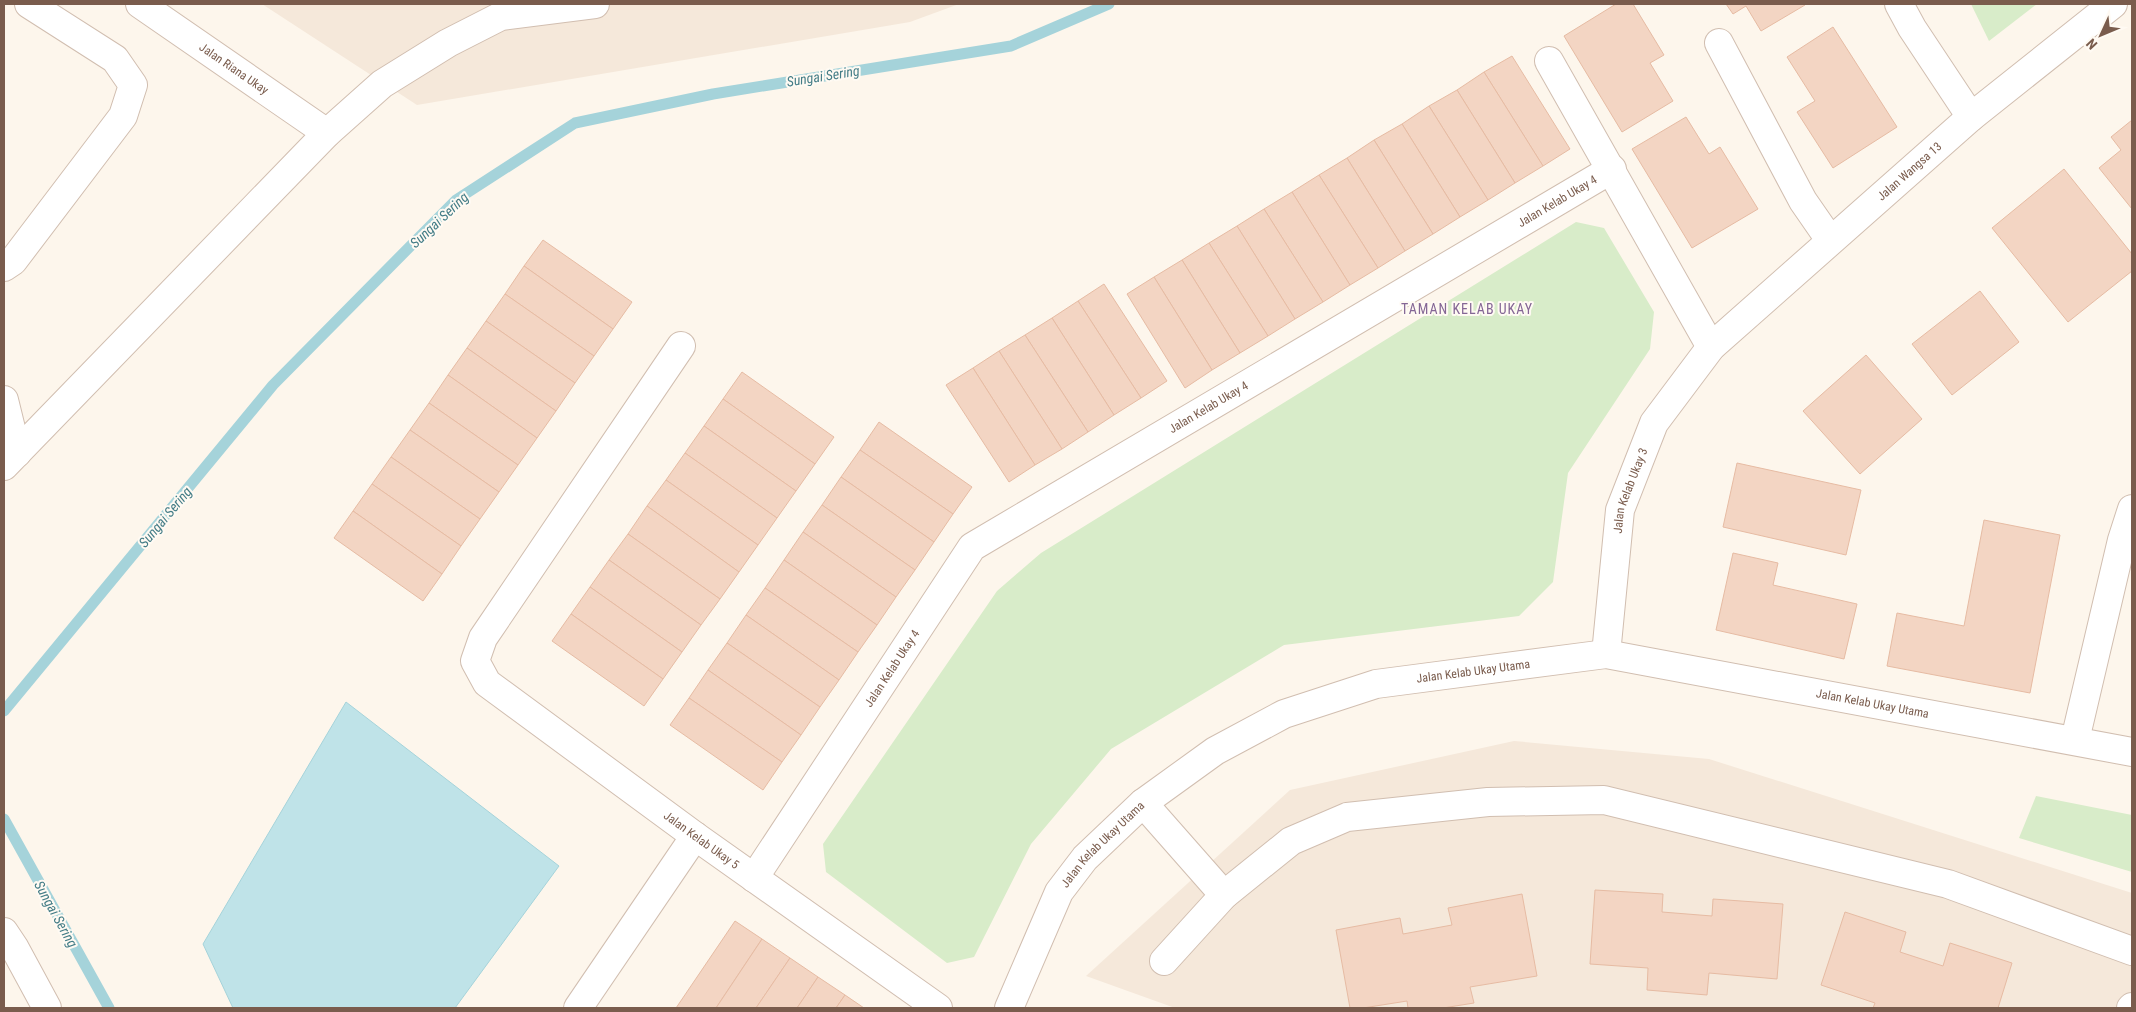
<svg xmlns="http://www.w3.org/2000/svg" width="2136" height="1012" font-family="'Roboto Condensed',sans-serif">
<rect width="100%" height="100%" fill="#fdf6ec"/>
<g fill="#f5e8da">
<polygon points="262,4 959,4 910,22 417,105"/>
<polygon points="1514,741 1709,759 2132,893 2132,1008 1175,1008 1086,976 1290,790"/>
</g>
<g fill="#d8ecc9">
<polygon points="1971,4 2037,4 1989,41"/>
<polygon points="1576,222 1604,228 1654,312 1650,349 1568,473 1553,582 1519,616 1284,645 1111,749 1031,844 974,957 947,963 826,872 823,844 997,591 1041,553"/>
<polygon points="2036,796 2132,815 2132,872 2019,838"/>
</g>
<polygon fill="#bfe3e8" stroke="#a5d3da" points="346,702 559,866 455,1008 233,1008 203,944"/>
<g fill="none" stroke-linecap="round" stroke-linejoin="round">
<g stroke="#a5d3da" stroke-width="11">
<polyline points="4,711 273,385 456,200 575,123 713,94 1011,46 1109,4"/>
<polyline points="4,819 109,1008"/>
</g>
</g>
<g fill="#f3d5c3" stroke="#e6bba3">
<polygon points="1616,4 1633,4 1664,55 1650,63 1673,101 1622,132 1564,36"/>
<polygon points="1726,4 1804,4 1805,5 1761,31 1746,6 1733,14"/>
<polygon points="1833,27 1897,127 1833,168 1797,112 1815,101 1787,57"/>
<polygon points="1512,56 1570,149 1543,166 1484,72"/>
<polygon points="1484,72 1543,166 1515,183 1457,90"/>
<polygon points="1457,90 1515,183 1488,200 1429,106"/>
<polygon points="1429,106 1488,200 1460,217 1402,124"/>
<polygon points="1686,117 1709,154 1720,147 1758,209 1692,248 1632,149"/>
<polygon points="2132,120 2132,209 2099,168 2121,150 2111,137"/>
<polygon points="1402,124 1460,217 1433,234 1374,140"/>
<polygon points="1374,140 1433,234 1405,251 1347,158"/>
<polygon points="1347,158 1405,251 1378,268 1319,175"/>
<polygon points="2064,169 2132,254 2132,271 2068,322 1992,228"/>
<polygon points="1319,175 1378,268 1350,285 1292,192"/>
<polygon points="1292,192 1350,285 1323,302 1264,209"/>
<polygon points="1264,209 1323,302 1295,319 1237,226"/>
<polygon points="1237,226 1295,319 1268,336 1209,243"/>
<polygon points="543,240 632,302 613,329 524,266"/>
<polygon points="1209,243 1268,336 1240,353 1182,260"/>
<polygon points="1182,260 1240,353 1212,370 1154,277"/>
<polygon points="524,266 613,329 594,356 505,294"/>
<polygon points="1154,277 1212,370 1185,388 1127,294"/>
<polygon points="1104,284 1167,381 1141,398 1078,301"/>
<polygon points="1980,291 2019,342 1952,395 1912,344"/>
<polygon points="505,294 594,356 575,383 486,321"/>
<polygon points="1078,301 1141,398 1114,415 1052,318"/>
<polygon points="1052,318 1114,415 1088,432 1025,335"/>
<polygon points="486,321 575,383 556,411 467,348"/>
<polygon points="1025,335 1088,432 1062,449 999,351"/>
<polygon points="467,348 556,411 537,438 448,375"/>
<polygon points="999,351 1062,449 1035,465 973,368"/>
<polygon points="1866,355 1922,419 1860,474 1803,411"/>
<polygon points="973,368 1035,465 1009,482 946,385"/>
<polygon points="742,372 834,437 815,464 723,399"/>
<polygon points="448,375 537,438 518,465 429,403"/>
<polygon points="723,399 815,464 796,491 704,426"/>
<polygon points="429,403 518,465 499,492 410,430"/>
<polygon points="879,422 972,487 953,514 860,450"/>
<polygon points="704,426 796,491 777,518 685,453"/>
<polygon points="410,430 499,492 480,519 391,457"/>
<polygon points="860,450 953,514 934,542 841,477"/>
<polygon points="685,453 777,518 758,545 666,480"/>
<polygon points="391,457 480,519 461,546 372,484"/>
<polygon points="1737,463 1861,490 1846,555 1723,527"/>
<polygon points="841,477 934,542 915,570 822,505"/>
<polygon points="666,480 758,545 739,572 647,506"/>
<polygon points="372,484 461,546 442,574 353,511"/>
<polygon points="822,505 915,570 896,597 803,532"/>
<polygon points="647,506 739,572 720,599 628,534"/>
<polygon points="353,511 442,574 423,601 334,538"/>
<polygon points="1984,520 2060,535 2030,693 1887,666 1897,613 1964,626"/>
<polygon points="803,532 896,597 877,625 784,560"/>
<polygon points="628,534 720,599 701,625 609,560"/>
<polygon points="1733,553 1778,563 1773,585 1857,604 1844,659 1716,630"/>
<polygon points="609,560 701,625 682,652 590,587"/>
<polygon points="784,560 877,625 858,652 765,588"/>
<polygon points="590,587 682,652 663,679 571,614"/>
<polygon points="765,588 858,652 839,680 746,615"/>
<polygon points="571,614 663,679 644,706 552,641"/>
<polygon points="746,615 839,680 820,707 727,643"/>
<polygon points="727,643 820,707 801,735 708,670"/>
<polygon points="708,670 801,735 782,762 689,698"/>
<polygon points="689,698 782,762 763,790 670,725"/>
<polygon points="1595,890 1663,894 1662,912 1712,916 1713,899 1783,904 1777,979 1709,973 1707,995 1647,990 1648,968 1590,964"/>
<polygon points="1522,894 1537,976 1470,987 1474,1003 1443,1008 1408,1008 1407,1001 1363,1008 1350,1008 1336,930 1400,918 1403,934 1452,925 1448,908"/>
<polygon points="1845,912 1906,932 1900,952 1943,966 1950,943 2012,963 1998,1008 1873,1008 1875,1003 1821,985"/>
<polygon points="735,921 762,939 716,1008 676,1008"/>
<polygon points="762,939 790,958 756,1008 716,1008"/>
<polygon points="790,958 818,977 797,1008 756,1008"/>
<polygon points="818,977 845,995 836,1008 797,1008"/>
<polygon points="845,995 864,1008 836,1008"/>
</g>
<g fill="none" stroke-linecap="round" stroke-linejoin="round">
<defs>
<g id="minor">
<path id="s1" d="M 140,4 L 327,133"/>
<polyline points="1899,4 1912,28 1971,117"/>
<polyline points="1719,43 1803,201 1830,240"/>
<polyline points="1549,61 1711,347"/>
<polyline points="4,267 13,261 123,116 133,85 115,59 29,4"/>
<path id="s2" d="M 681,346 L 483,638 L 475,661 L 487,683 L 695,836 L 938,1008"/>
<polyline points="4,400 17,453"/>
<polyline points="4,466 327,133 382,84 448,43 501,16 595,4"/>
<path id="s3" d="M 1606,654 L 1620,510 L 1654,423 L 1711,347 L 1971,117 L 2113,4"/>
<polyline points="2075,740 2122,540 2132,509"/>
<polyline points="1143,803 1224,895"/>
<path id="s4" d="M 754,878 L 972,547 L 1612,169"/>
<polyline points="4,932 14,947 47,1008"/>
<polyline points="1164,961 1224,895 1291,841 1347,817 1488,802 1604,800 1948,884 2132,951"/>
<polyline points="578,1008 695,836"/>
<path id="s5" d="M 1009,1008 L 1059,892 L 1085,858 L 1143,803 L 1215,751 L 1284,714 L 1376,684 L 1606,654 L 2132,752"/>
<polyline points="2131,1008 2132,1007"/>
</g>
</defs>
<use href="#minor" stroke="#d1beb0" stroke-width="30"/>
<use href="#minor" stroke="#fff" stroke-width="28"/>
</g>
<g text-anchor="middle" stroke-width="4" stroke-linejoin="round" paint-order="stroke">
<g font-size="12" fill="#7a5c4d" stroke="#fffaf3">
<text dy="4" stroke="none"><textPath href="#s1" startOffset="114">Jalan Riana Ukay</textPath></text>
<text dy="4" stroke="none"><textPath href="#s3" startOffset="598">Jalan Wangsa 13</textPath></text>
<text dy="4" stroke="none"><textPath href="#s4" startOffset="1076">Jalan Kelab Ukay 4</textPath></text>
<text dy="4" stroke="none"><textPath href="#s4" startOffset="671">Jalan Kelab Ukay 4</textPath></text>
<text dy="4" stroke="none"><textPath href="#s3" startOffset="166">Jalan Kelab Ukay 3</textPath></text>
<text dy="4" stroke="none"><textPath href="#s4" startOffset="251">Jalan Kelab Ukay 4</textPath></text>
<text dy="4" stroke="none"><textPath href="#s5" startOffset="611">Jalan Kelab Ukay Utama</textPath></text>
<text dy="4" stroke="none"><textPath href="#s5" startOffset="1016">Jalan Kelab Ukay Utama</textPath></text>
<text dy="4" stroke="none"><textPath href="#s2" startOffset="668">Jalan Kelab Ukay 5</textPath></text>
<text dy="4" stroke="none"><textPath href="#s5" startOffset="191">Jalan Kelab Ukay Utama</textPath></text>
</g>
<g font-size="14" font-style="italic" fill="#437c86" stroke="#fffaf3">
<text transform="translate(823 76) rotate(-9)" y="5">Sungai Sering</text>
<text transform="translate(439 220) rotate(-43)" y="5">Sungai Sering</text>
<text transform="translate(165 517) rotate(-50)" y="5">Sungai Sering</text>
<text transform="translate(56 914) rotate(61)" y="5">Sungai Sering</text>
</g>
<g font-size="14" letter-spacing="1" fill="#846695" stroke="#fffaf3">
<text x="1467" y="314">TAMAN KELAB UKAY</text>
</g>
</g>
<rect width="2136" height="1012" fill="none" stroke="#7a5c4d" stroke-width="10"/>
<g transform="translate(2101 35) rotate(226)" stroke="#fffaf3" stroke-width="4" paint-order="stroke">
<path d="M0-4L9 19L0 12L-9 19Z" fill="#7a5c4d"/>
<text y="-8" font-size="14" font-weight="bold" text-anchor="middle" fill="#7a5c4d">N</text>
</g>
</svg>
